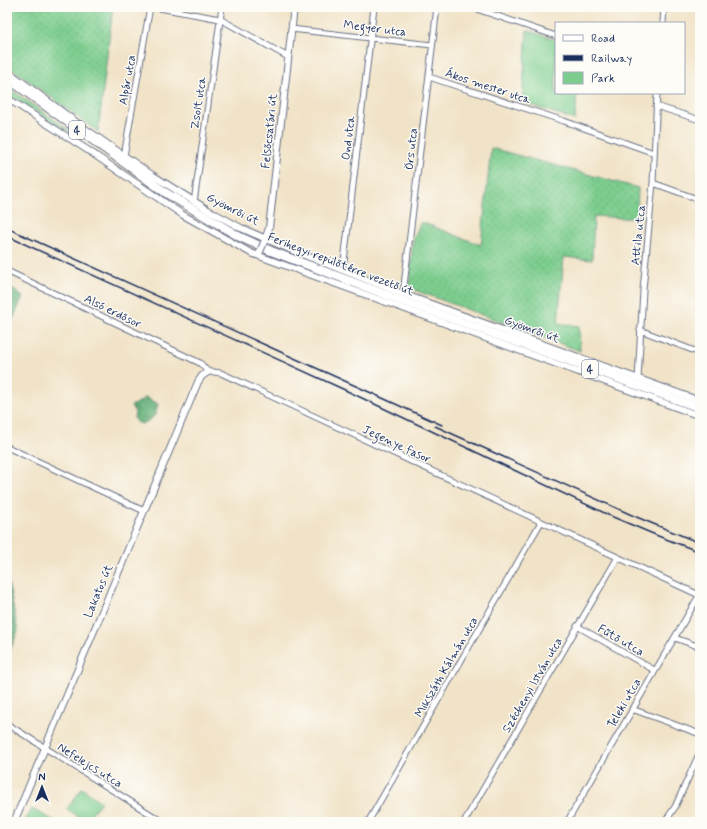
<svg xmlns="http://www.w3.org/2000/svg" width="707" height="829" font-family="Mynerve,sans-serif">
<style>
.grass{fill:url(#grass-dots);stroke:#4c7e76}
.forest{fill:url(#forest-crowns);stroke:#40706c}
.park{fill:#7dcd8e;stroke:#4c7e76}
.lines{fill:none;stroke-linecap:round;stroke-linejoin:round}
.minor-casing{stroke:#666e83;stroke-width:7}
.tertiary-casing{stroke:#666e83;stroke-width:8}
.primary-casing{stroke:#666e83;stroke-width:10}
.minor{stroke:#fff;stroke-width:5}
.tertiary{stroke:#fff;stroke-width:6}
.primary{stroke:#fff;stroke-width:8}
.rail{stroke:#1b2f5e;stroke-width:1.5}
.tertiary-bridge-casing{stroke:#666e83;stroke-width:8;stroke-linecap:butt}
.tertiary-bridge{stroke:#fff;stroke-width:6}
.labels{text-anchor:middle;stroke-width:3;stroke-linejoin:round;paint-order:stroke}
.shield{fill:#fdfcf7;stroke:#5f6c8c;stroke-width:1}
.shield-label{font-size:11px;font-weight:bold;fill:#1b2f5e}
.street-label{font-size:12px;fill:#1b2f5e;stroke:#fdfcf7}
</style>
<defs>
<pattern id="grass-dots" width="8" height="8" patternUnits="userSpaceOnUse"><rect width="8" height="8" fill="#7dcd8e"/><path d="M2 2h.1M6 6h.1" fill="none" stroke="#6bb07d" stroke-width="1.8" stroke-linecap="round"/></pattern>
<pattern id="forest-crowns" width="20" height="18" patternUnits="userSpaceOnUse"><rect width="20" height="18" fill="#66b079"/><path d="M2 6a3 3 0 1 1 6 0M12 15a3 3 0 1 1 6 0" fill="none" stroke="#539066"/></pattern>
</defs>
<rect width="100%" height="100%" fill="#fdfcf7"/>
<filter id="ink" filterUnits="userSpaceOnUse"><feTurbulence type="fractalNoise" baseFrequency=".025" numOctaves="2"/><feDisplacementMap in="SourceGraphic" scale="8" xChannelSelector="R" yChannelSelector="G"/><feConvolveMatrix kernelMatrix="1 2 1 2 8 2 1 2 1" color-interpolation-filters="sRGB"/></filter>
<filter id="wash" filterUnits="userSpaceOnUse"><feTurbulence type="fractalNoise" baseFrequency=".012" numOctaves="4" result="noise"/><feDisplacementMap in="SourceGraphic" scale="16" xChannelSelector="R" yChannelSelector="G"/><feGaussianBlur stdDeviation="0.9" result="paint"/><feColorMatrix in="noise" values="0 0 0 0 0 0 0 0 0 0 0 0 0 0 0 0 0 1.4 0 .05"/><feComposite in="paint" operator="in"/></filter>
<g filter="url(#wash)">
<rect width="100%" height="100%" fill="#f1e3c7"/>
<path class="grass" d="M 7,7 L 113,7 L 98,132 L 7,65 Z
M 7,87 L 78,136 L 78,137 L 7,95 Z
M 491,148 L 638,188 L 637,219 L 594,216 L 592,260 L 564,257 L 558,323 L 579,326 L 580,351 L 409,288 L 413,239 L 421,222 L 481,245 Z"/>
<path class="forest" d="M 7,285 L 23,297 L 7,332 Z
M 145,397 L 158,404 C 156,415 154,419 142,424 L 136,422 L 134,418 L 135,412 L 131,406 L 143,400 Z
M 7,576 L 18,631 L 7,658 Z"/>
<path class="park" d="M 527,30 L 556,40 L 556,93 L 577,93 L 575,120 L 522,102 Z
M 7,594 L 14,629 L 7,645 Z
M 82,788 L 101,802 L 85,821 L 67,809 Z
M 32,809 L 57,822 L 24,822 Z"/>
</g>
<g filter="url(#ink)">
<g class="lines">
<defs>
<path id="minor" d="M 154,7 L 220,19 L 288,57
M 471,7 L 556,36
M 663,23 L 664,7
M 291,29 L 432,45
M 429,77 L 564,121 L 654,153
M 656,106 L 700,120
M 124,156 L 150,7
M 653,183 L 700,200
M 194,202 L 222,7
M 343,270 L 374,7
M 7,271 L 200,363 L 208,372 L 214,372 L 221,373 L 699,595
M 403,294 L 437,7
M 640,330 L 700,353
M 638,379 L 643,290 L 653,183 L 657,93
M 7,447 L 144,511
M 577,626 L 654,670
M 675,638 L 700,647
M 632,709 L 700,734
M 7,724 L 163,822
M 368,822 L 541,522
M 464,822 L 618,557
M 567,822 L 700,594
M 665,822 L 675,807 L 700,752"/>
<path id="tertiary" d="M 7,71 L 84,128 L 152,175 L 208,210 L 241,228 L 294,251 L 403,294 L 700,401
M 7,98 L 89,151 L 183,215 L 251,253 L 700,416
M 265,240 L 269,228 L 294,7
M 14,822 L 198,382 L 202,376 L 208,372"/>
<path id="primary" d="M 7,78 L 166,193 L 240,237 L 271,251 L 400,300 L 700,408"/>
</defs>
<use href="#minor" class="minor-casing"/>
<use href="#tertiary" class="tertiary-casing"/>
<use href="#primary" class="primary-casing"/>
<use href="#minor" class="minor"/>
<use href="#tertiary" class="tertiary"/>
<use href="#primary" class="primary"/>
<path class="rail" d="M 7,228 L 442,425
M 7,236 L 345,390 L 613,517 L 658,536 L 700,552
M 435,426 L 634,516 L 700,543"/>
<defs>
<path id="tertiary-bridge" d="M 260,252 L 264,242"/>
</defs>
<use href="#tertiary-bridge" class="tertiary-bridge-casing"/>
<use href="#tertiary-bridge" class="tertiary-bridge"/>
</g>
</g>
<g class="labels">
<g class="shield">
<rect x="69" y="121" width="16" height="18" rx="3"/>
<rect x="582" y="360" width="16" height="18" rx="3"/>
</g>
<g class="shield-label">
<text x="77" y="134">4</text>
<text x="590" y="373">4</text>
</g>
<g class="street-label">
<text transform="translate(375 28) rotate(7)" y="4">Megyer utca</text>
<text transform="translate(127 80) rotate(-80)" y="4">Alpár utca</text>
<text transform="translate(488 86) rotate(18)" y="4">Ákos mester utca</text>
<text transform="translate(198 103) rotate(-82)" y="4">Zsolt utca</text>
<text transform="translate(269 131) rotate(-84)" y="4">Felsőcsatári út</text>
<text transform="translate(348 138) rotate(-83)" y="4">Ond utca</text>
<text transform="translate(411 149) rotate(-84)" y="4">Örs utca</text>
<text transform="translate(233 209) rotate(27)" y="4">Gyömrői út</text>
<text transform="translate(638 235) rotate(-84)" y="4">Attila utca</text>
<text transform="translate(341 264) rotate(21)" y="4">Ferihegyi repülőtérre vezető út</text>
<text transform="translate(113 311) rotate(26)" y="4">Alsó erdősor</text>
<text transform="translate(532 329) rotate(20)" y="4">Gyömrői út</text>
<text transform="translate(397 444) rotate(25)" y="4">Jegenye fasor</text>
<text transform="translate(98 591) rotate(-67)" y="4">Lakatos út</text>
<text transform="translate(621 640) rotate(30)" y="4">Fűtő utca</text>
<text transform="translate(446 667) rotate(-60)" y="4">Mikszáth Kálmán utca</text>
<text transform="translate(532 685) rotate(-60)" y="4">Széchenyi István utca</text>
<text transform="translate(624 703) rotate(-60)" y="4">Teleki utca</text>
<text transform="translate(90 765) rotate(32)" y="4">Nefelejcs utca</text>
</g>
</g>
<rect width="707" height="829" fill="none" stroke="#fdfcf7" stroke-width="24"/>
<rect x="555" y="22" width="130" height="72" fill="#fdfcf7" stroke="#a3aaba"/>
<rect x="563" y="35" width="20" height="6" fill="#ffffff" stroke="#a3aaba"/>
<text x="591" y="42" font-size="12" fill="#1b2f5e">Road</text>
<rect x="563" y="55" width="20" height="6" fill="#1b2f5e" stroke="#a3aaba"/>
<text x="591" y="62" font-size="12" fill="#1b2f5e">Railway</text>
<rect x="563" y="72" width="20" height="12" fill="#7dcd8e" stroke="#a3aaba"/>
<text x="591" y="82" font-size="12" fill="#1b2f5e">Park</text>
<g transform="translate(42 787)" stroke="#fdfcf7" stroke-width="3" paint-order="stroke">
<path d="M0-3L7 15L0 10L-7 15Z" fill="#1b2f5e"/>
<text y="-6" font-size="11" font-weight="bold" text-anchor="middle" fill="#1b2f5e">N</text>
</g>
</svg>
